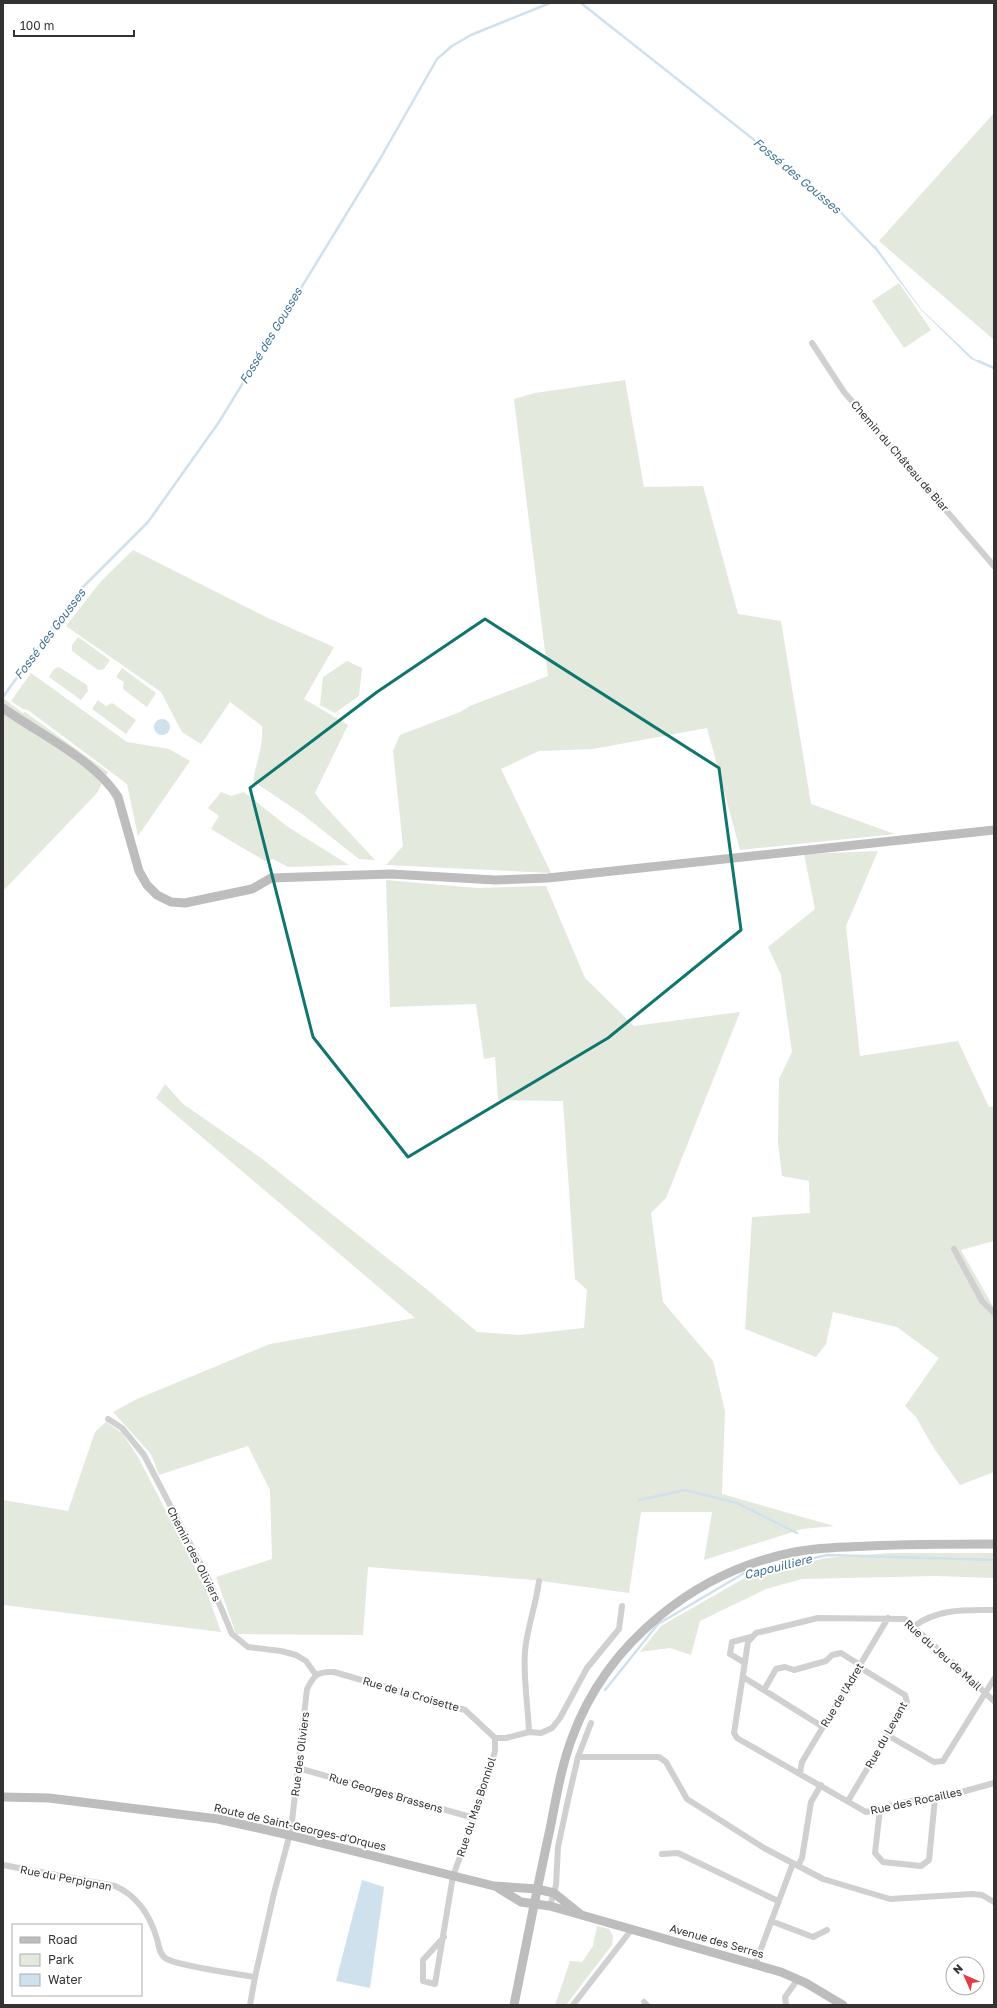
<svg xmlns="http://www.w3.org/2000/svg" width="997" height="2008" font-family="'Golos Text',sans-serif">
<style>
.green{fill:#e3e9dc}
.water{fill:#cfe1ed}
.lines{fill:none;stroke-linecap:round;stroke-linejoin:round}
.stream{stroke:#cfe1ed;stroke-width:2.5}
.street{stroke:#d0d0d0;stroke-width:6}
.secondary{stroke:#bdbdbd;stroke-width:9}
.marked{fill:none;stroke:#0f766e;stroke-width:3;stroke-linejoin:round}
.labels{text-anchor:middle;stroke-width:4;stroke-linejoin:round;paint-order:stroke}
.street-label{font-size:11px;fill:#333;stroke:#fff}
.water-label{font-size:12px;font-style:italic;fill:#417395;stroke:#fff}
</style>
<rect width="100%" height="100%" fill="#fff"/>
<path class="green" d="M 994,113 L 994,338 L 993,339 L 879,241 Z
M 899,283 L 931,330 L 904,348 L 872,301 Z
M 625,380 L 644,487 L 703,486 L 738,614 L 781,621 L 811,804 L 895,834 L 740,850 L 707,728 L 593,749 L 539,751 L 501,769 L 551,873 L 386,865 L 403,846 L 393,751 L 400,735 L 460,712 L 470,706 L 548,676 L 514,399 L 535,393 Z
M 133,550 L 268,618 L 334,647 L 304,699 L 348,725 L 315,793 L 323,804 L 375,860 L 359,859 L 302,814 L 253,781 C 256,763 264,744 262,726 L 230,702 L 201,744 L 182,732 L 161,692 L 66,626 L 102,580 Z
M 78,637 L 110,660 L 104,669 L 98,670 L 72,651 L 72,645 Z
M 347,661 L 362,668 L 359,696 L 335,713 L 320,705 L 323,677 Z
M 59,667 L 87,685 L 88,691 L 81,700 L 49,677 L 54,669 Z
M 122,668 L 156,693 L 147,707 L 123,689 L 124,682 L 116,677 Z
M 31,673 L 127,742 L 169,749 L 190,761 L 138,836 L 127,784 L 28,710 L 23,709 L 11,701 Z
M 3,698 L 23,713 L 25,712 L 108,772 L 97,793 L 3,891 Z
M 98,700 L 106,706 L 112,703 L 136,720 L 126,734 L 92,709 Z
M 221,792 L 231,796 L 244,792 L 288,827 L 349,865 L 288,867 L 273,859 L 265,861 L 211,829 L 219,816 L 208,808 Z
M 878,851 L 846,926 L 860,1056 L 958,1041 L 989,1107 L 994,1106 L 994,1241 L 961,1250 L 994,1308 L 994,1472 L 960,1485 L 935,1450 L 916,1417 L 905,1406 L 939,1358 L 897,1327 L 833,1312 L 826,1344 L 816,1357 L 745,1329 L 752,1217 L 810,1213 L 809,1181 L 782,1176 L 778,1142 L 779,1079 L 792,1052 L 781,975 L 768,947 L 815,909 L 804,854 Z
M 386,880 L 477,888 L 546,886 L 585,978 L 634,1026 L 740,1012 L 666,1198 L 651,1213 L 663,1302 L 713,1361 L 725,1411 L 722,1494 L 834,1526 L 802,1529 L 704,1560 L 712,1512 L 641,1512 L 629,1593 L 534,1580 L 368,1567 L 363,1635 L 236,1634 L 216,1577 L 272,1559 L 270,1490 L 248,1446 L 159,1475 L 151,1454 L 113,1412 L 137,1399 L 270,1344 L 415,1318 L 156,1098 L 165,1084 L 183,1104 L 261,1158 L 430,1292 L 477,1332 L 519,1335 L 584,1328 L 587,1290 L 575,1279 L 563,1101 L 498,1100 L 495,1057 L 484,1059 L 476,1004 L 390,1007 Z
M 106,1422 L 122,1433 L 138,1457 L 204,1584 L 221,1632 L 3,1605 L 3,1500 L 68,1511 L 95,1432 Z
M 890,1553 L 994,1553 L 994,1578 L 936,1576 L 802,1579 L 766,1589 L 700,1621 L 691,1655 L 670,1648 L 640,1652 L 661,1626 L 748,1576 L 826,1558 Z
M 597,1926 L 609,1929 L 613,1936 L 612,1945 L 566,2005 L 555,2005 L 570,1961 L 582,1962 L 593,1946 Z"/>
<path class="water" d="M 875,245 L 921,309 L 973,358 L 994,369 L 971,359 L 921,310 L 874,248 Z
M154 727a8 8 0 1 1 16 0a8 8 0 1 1-16 0Z
M 362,1880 L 384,1887 L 370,1988 L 336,1981 Z"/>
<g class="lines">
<path class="stream" d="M 581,3 L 825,196 L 875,248
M 978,361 L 994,368
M 3,697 L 79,591 L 148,522 L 219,422 L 380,159 L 437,59 L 452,46 L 471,35 L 550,3
M 639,1500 L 685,1490 L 737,1503 L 797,1533
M 605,1690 L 658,1624 L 746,1572 L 828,1555 L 994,1560"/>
<path class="street" d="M 812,343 L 844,392 L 994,566
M 954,1249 L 982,1301 L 994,1313
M 108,1419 L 122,1428 L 144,1455 L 211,1584 L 232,1634 L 248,1647 L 281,1651 L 296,1655 L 306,1661 L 316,1675
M 913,1627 C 937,1608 966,1610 994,1610
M 745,1663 L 730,1654 L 732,1642 L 751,1637
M 743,1677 L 823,1727
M 764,1690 L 776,1669 L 785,1667 L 794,1670 L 826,1661 L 832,1655 L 841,1653 L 860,1665
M 994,1701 L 905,1619 L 818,1618 L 756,1633 L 748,1642 L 734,1733 L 737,1738 L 866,1812 L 919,1799 L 958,1793 L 994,1783
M 529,1732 C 528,1705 523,1678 525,1651 C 527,1628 536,1605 539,1581
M 887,1735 L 934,1762 L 943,1761 L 994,1679
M 495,1738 L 506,1738 L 529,1732 L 541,1733 L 552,1728 L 560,1718 L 587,1668 L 619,1629 L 622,1606
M 578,1757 L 659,1757 L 666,1762 L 687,1799 L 764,1848 L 823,1879 L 890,1899 L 972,1894 L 982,1895 L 994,1902
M 298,1768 L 474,1818
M 800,1773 L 802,1762 L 888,1618
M 848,1801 L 907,1702 L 905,1695 L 859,1667
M 880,1809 L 875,1853 L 883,1862 L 921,1866 L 929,1860 L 935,1798
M 662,1854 L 678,1853 L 778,1901
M 3,1865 L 115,1886 C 138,1896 150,1915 157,1939 C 159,1946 159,1953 165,1958 C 176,1966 238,1974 255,1977
M 798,1866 L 802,1858 L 811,1802 L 821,1785
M 550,1906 L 556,1885 L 558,1847 L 568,1800 L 578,1757 L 591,1723
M 771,1921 L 813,1937 L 827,1930
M 444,1937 L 423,1960 L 423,1981 L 435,1984 L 453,1876 L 481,1800 L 495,1751 L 495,1738
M 755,1965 L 793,1863
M 644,2002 L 647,2005
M 250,2005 L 255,1977 L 274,1893 L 291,1830 L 307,1689 C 314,1675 318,1671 334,1672 L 465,1710 L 495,1738
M 573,2005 L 632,1929
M 786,2005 L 785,1997 L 798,1979"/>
<path class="secondary" d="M 3,708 C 39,734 94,759 118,797 L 139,871 L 147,885 L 157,895 L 171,902 L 185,903 L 252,889 L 271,878 L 391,874 L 495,880 L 548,878 L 994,830
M 3,1797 L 49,1798 L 218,1819 L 289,1835 L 494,1886 L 537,1889 L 554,1893 L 580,1914
M 498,1888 L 521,1902 L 550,1906 L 781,1972 L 806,1983 L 843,2005
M 514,2005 C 526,1946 537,1888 550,1829 C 556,1799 561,1767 572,1738 C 607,1642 696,1571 795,1552 C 820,1547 844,1547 869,1546 C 911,1544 952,1544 994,1544"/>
</g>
<path class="marked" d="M 485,619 L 719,768 L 741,930 L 608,1038 L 408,1157 L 313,1037 L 250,788 L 377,692 Z"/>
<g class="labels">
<g class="street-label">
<text transform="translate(900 456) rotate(49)" y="4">Chemin du Château de Biar</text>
<text transform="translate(194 1554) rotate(63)" y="4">Chemin des Oliviers</text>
<text transform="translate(943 1655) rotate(42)" y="4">Rue du Jeu de Mail</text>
<text transform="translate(411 1694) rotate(16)" y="4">Rue de la Croisette</text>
<text transform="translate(842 1695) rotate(-59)" y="4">Rue de l'Adret</text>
<text transform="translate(886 1735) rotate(-61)" y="4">Rue du Levant</text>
<text transform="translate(300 1754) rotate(-83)" y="4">Rue des Oliviers</text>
<text transform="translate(386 1793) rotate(16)" y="4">Rue Georges Brassens</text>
<text transform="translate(916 1801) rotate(-12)" y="4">Rue des Rocailles</text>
<text transform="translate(476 1807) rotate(-72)" y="4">Rue du Mas Bonniol</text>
<text transform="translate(300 1827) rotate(13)" y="4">Route de Saint-Georges-d'Orques</text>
<text transform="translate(66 1878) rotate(11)" y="4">Rue du Perpignan</text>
<text transform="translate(717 1941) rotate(16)" y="4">Avenue des Serres</text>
</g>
<g class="water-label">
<text transform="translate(797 176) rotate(40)" y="4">Fossé des Gousses</text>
<text transform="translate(271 336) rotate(-59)" y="4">Fossé des Gousses</text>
<text transform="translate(50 634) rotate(-53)" y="4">Fossé des Gousses</text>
<text transform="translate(778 1567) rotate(-14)" y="4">Capouilliere</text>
</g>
</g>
<rect width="997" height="2008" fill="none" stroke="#333333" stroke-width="8"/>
<rect x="12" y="1924" width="130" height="72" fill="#ffffff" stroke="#adadad"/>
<rect x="20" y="1937" width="20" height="6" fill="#bdbdbd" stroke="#adadad"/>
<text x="48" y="1944" font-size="12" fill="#333333">Road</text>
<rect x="20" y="1954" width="20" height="12" fill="#e3e9dc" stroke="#adadad"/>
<text x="48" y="1964" font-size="12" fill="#333333">Park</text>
<rect x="20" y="1974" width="20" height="12" fill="#cfe1ed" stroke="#adadad"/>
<text x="48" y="1984" font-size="12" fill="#333333">Water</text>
<g transform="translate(965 1976) rotate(315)"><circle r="19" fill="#ffffff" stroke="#adadad"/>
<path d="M0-3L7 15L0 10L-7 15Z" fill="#e23c47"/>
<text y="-6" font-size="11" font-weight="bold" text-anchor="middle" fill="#333333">N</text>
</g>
<path d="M14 30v6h120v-6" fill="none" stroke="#333333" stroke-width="2"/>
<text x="20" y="30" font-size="12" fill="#333333" stroke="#ffffff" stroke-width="3" paint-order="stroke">100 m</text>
</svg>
